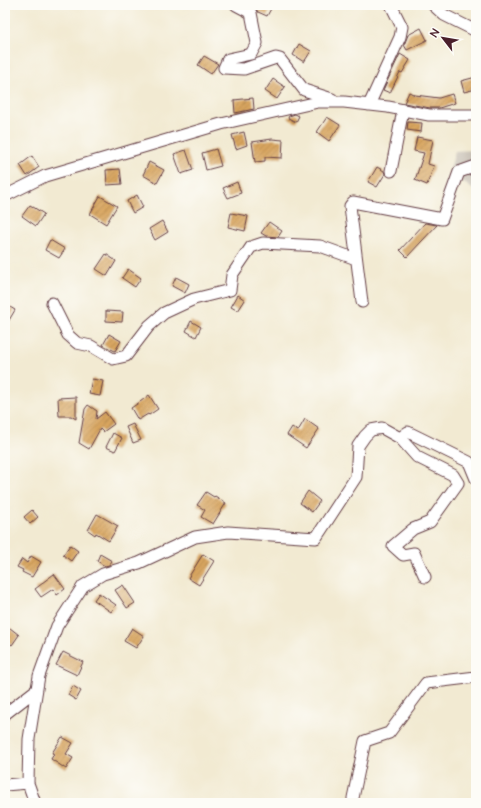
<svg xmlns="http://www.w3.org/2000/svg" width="481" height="808" font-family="'Architects Daughter',sans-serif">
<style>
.industrial{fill:#cac3b8}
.building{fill:url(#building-hatch)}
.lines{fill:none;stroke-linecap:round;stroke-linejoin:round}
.minor-casing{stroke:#633d44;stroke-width:13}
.minor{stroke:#fff;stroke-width:11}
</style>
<defs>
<pattern id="building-hatch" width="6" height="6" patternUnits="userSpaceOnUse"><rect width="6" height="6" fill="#d8a55e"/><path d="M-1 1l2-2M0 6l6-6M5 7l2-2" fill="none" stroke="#b1864e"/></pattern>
</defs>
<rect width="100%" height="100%" fill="#fdfcf7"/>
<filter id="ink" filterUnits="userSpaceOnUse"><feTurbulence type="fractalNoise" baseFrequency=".025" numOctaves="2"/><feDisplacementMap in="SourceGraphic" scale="8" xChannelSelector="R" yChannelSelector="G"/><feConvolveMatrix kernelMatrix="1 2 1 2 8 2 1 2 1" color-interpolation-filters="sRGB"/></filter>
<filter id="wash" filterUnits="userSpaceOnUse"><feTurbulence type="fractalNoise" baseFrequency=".012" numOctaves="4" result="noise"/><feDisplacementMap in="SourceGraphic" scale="16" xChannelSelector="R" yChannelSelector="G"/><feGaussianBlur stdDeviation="0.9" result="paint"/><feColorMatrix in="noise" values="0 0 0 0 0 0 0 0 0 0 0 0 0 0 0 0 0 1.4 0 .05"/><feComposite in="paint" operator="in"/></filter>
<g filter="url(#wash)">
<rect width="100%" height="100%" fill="#f2ead2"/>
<path class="industrial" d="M 476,150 L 476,192 L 462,181 L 448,177 L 455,151 Z"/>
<g id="blocks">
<path class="building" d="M 251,5 L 273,5 L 267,16 L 258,12 L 256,9 Z
M 421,28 L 427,40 L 407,50 L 404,45 L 408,35 Z
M 299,44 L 311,51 L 304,62 L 293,55 Z
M 400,54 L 410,60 L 402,73 L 400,72 L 390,93 L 383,90 Z
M 204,56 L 218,64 L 211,74 L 198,65 Z
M 476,77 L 476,89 L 464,92 L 461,81 Z
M 273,79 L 285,87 L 277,99 L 265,91 Z
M 409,92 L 415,95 L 439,98 L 452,94 L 455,103 L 439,108 L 430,108 L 404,103 Z
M 253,98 L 254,109 L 235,113 L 234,100 Z
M 295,114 L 299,116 L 296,122 L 288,118 L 289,116 Z
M 327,117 L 340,125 L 329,141 L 317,132 Z
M 408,122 L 422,123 L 421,132 L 407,130 Z
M 244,132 L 247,145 L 236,149 L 232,135 Z
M 417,137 L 433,140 L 428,164 L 434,166 L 427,185 L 415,180 L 424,153 L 414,151 Z
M 272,139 L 283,140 L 282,158 L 265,157 L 265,161 L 255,162 L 252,142 Z
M 216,149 L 221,166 L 206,170 L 202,153 Z
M 186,150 L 193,170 L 181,174 L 174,154 Z
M 32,156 L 39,167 L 27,176 L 20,165 Z
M 149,162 L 164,170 L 157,183 L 143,175 Z
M 377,167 L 384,171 L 385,174 L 377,187 L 368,182 Z
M 120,169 L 122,184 L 107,185 L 106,170 Z
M 237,182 L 241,193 L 228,198 L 223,188 Z
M 137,195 L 143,207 L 133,213 L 127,201 Z
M 100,196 L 117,206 L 106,224 L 90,214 Z
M 30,205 L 44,214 L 36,226 L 22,216 Z
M 231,213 L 248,216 L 245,231 L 228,227 Z
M 162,221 L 168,232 L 155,240 L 149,229 Z
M 269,222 L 282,231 L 278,237 L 266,236 L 261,233 Z
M 425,223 L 437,225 L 407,257 L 400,250 Z
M 50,240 L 65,249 L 59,258 L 45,250 Z
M 106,254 L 116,261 L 107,276 L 96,269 Z
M 128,269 L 141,278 L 135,287 L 122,278 Z
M 176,277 L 189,284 L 185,293 L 172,286 Z
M 238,295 L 245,300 L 238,311 L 231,307 Z
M 5,304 L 15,310 L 5,327 Z
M 106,311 L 123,312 L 122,322 L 106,321 Z
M 191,321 L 201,327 L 196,337 L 186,331 Z
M 109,334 L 121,341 L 115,351 L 103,345 Z
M 92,379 L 103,381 L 100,396 L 89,394 Z
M 149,395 L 158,409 L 149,415 L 148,414 L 138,420 L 131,408 L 140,402 Z
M 76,397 L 76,419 L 71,416 L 59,416 L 58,398 Z
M 88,405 L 97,411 L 96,419 L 105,412 L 114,424 L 103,432 L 100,429 L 89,449 L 79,443 L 85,409 Z
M 305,419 L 319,429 L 306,448 L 287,435 L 292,427 L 298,431 Z
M 133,424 L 141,440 L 133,443 L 126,427 Z
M 113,433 L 122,438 L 115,451 L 106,447 Z
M 308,491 L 320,501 L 312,512 L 300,503 Z
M 206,492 L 214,497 L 215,496 L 226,503 L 213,524 L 201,517 L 205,510 L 197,505 Z
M 32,510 L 38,517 L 30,524 L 24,517 Z
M 97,514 L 118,526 L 109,541 L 96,533 L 95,535 L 88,530 Z
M 70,545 L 78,551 L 71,561 L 63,555 Z
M 100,554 L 112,561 L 109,565 L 105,566 L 97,561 Z
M 203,554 L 214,561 L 199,585 L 188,578 Z
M 31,556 L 41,562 L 32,577 L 22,572 L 23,570 L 17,567 L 22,559 L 27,563 Z
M 54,574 L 65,589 L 57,595 L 53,589 L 41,597 L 35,589 L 43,583 L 42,583 Z
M 123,585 L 135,603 L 127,608 L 115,590 Z
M 99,593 L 116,605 L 111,612 L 94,600 Z
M 5,624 L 19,635 L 12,645 L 5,640 Z
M 132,628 L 144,636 L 136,648 L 124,641 Z
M 63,652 L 83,662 L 77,675 L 56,665 Z
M 73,686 L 81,691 L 76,700 L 68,695 Z
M 62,737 L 73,743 L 66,754 L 73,758 L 66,769 L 51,759 L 54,754 L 52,753 Z"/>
</g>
</g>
<g filter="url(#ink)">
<use href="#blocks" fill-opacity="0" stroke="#633d44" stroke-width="1"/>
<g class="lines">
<defs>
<path id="minor" d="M 236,5 L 251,13 L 257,43 L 251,54 L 228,59 L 224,68 L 244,69 L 276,58 L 280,59 L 304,90 L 332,99
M 433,5 L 444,15 L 476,31
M 369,105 L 400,37 L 402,27 L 391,5
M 391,171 L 403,110
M 5,196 L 45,176 L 221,124 L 318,102 L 344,102 L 388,107 L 429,115 L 476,115
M 362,302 L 350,206 L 353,202 L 442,219 L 459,172 L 476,166
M 52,303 L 68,335 L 77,343 L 91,346 L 113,359 L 126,356 L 149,326 L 164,313 L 194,299 L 230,290 L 232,275 L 251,247 L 263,243 L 320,246 L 356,259
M 400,438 L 408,432 L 469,462 L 476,479
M 5,714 L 36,690
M 5,785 L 28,783
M 35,803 L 28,783 L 29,739 L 39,676 L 57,626 L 83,586 L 103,574 L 139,563 L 195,537 L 228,532 L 316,538 L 356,477 L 358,446 L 365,436 L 371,430 L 382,428 L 400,438 L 417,457 L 453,475 L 458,483 L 430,522 L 413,529 L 393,546 L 403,555 L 414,553 L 425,577
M 353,803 L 353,798 L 365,741 L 389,733 L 426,683 L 476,677"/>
</defs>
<use href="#minor" class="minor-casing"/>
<use href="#minor" class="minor"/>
</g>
</g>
<rect width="481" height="808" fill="none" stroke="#fdfcf7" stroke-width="20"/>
<g transform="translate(443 38) rotate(301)" stroke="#fdfcf7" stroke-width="3" paint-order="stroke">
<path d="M0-3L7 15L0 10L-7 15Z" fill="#4a1f2b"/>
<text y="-6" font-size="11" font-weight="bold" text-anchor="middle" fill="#4a1f2b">N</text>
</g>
</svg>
